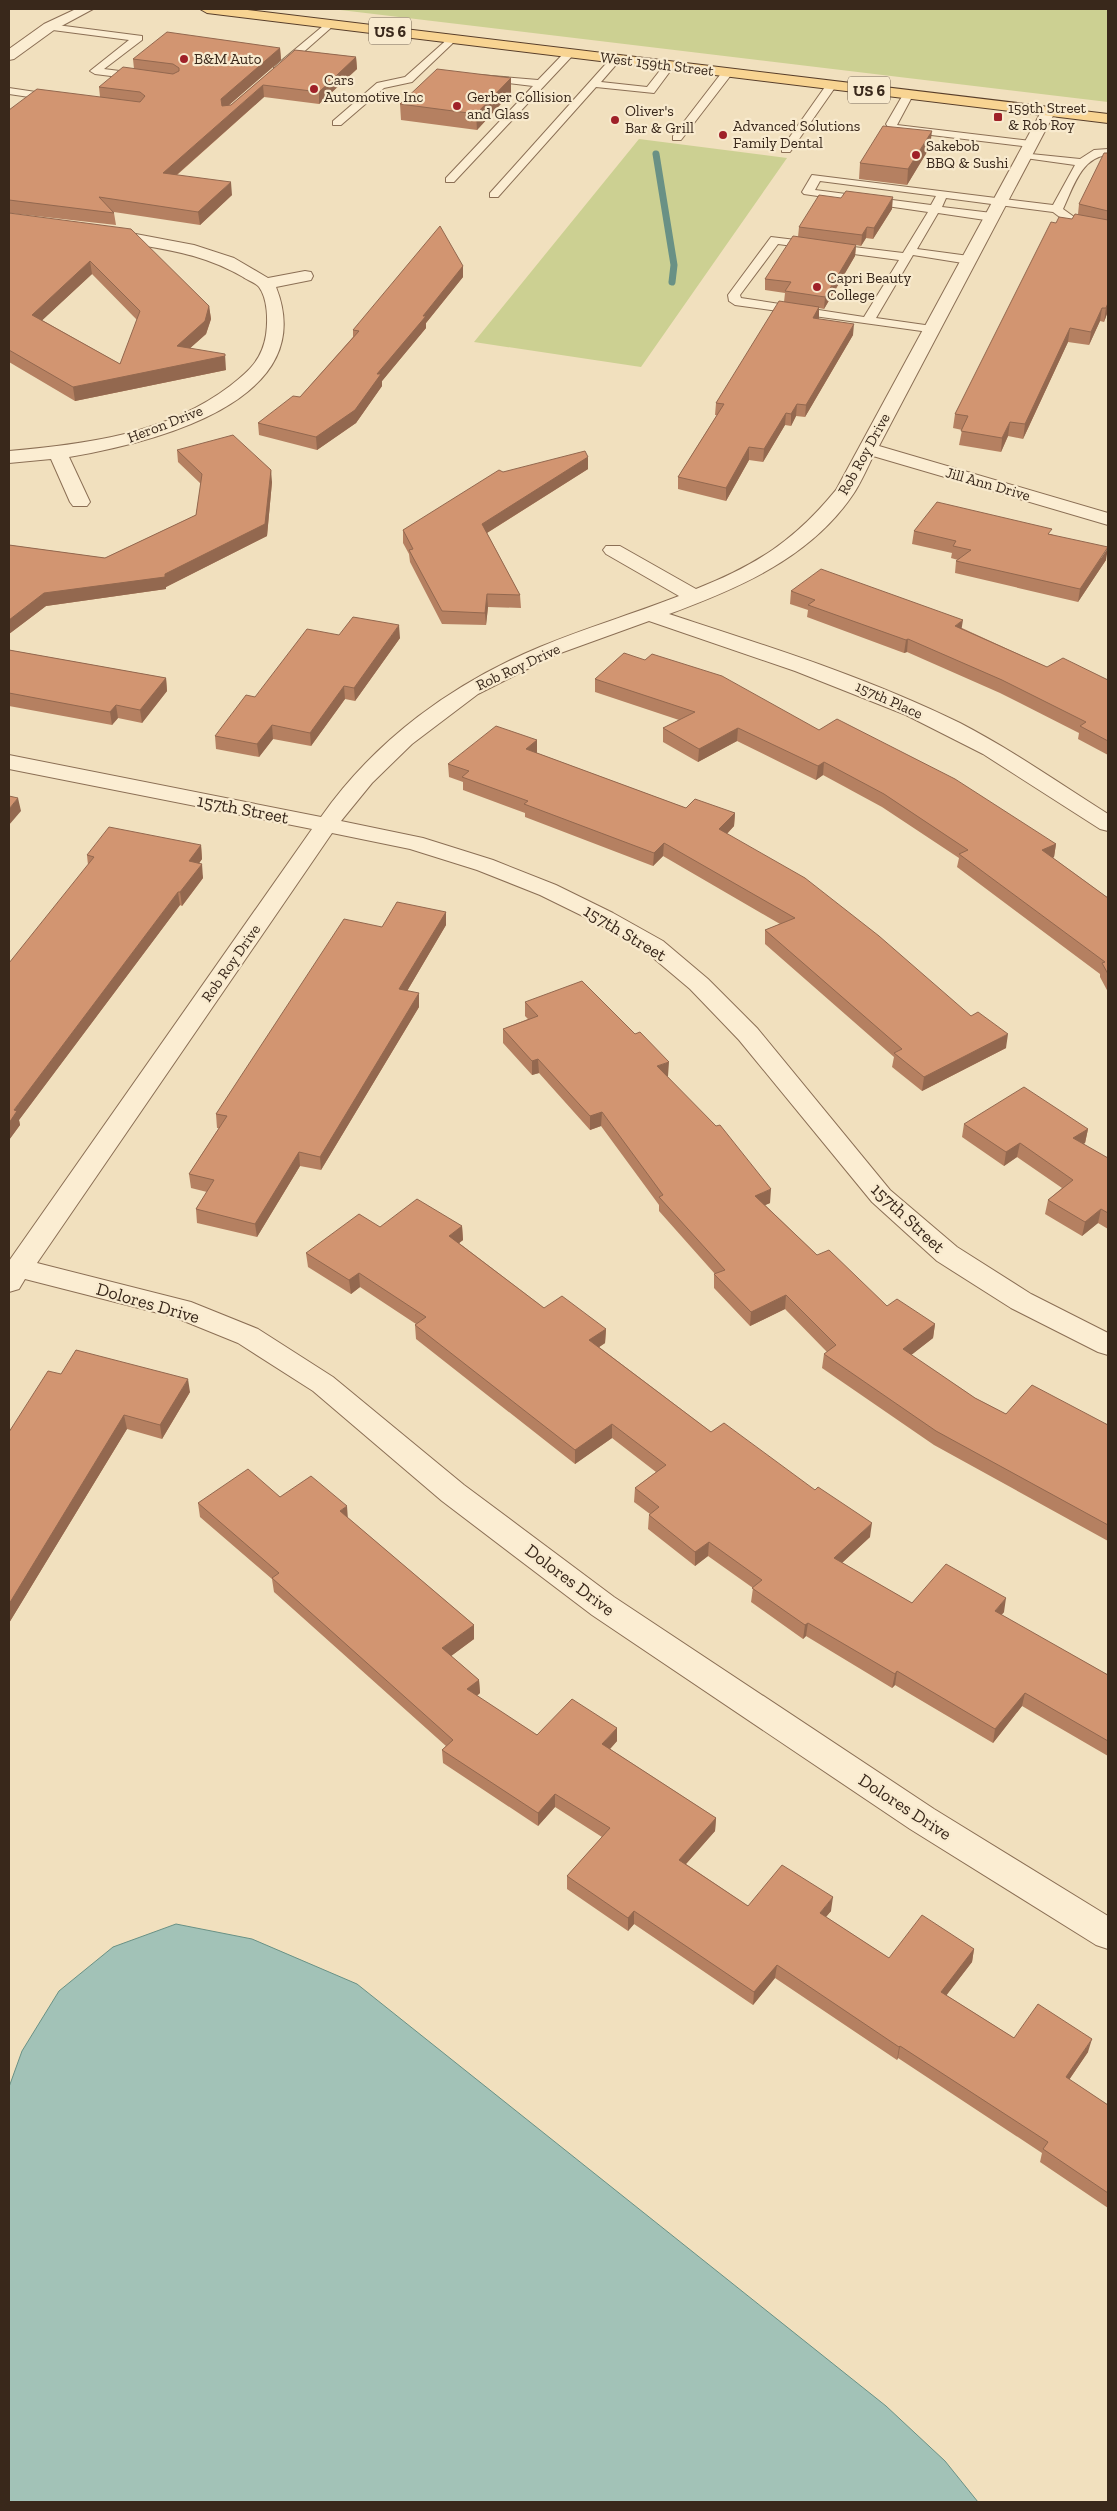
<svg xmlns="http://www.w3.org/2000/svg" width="1117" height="2511" font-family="'Zilla Slab',serif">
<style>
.green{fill:#ccd092}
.water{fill:#a2c2b7;stroke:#699185}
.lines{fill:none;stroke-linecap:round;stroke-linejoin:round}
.stream{stroke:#699185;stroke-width:7}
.service-casing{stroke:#8b6f55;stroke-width:2}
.minor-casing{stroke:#8b6f55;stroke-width:2}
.primary-casing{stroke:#583e2a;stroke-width:2}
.service{fill:#fbedd2;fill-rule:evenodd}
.minor{fill:#fbedd2;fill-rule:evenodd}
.primary{fill:#f8d492;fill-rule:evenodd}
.wall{fill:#b58061;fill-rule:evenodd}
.shaded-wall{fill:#93684f}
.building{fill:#d29571;stroke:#93684f;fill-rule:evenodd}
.poi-dot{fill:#9f2128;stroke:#f8eace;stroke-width:2}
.labels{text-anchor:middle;stroke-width:4.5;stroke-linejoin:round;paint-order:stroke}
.far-poi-label{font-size:15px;fill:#39281b;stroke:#f8eace;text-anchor:start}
.far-street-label{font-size:15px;fill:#39281b;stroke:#f8eace}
.shield{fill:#f8eace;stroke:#726251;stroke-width:1}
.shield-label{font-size:16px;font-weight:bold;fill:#39281b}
.street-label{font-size:18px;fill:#39281b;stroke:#f8eace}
</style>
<rect width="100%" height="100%" fill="#f1e0be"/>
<path class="green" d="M 332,9 L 1108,9 L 1108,102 Z
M 639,139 L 787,158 L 641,367 L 474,342 Z"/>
<path class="water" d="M 176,1924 L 252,1939 L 357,1984 L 886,2406 L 945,2461 L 978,2502 L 9,2502 L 9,2087 L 22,2051 L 59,1991 L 113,1947 Z"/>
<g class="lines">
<path class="stream" d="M 656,154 L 674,265 L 672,282"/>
<defs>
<path id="service" d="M 329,21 L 333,22 L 333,26 L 282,71 L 274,71 L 274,67 Z
M 49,24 L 142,36 L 142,40 L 104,69 L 143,74 L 148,77 L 143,80 L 95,74 L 90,71 L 129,40 L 45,29 L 45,25 Z
M 451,36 L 455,37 L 455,41 L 412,82 L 384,88 L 341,125 L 333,125 L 333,121 L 377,83 L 405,77 Z
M 570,50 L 575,53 L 454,182 L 446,182 L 446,178 L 533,86 L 483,80 L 478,77 L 479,75 L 538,80 L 566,51 Z
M 616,56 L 621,59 L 601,82 L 647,87 L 665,64 L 673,64 L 674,66 L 654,93 L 596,87 L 498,197 L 490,197 L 490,193 L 612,57 Z
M 727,70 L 732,73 L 731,75 L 681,140 L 673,140 L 673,136 L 723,71 Z
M 831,83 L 836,86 L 790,152 L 782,152 L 782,148 L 827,84 Z
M 9,88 L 56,95 L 61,98 L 56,101 L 9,94 Z
M 908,92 L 913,95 L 897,125 L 1031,141 L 1037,144 L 1031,147 L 890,130 L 886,124 L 904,93 Z
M 1108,149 L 1108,155 C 1081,157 1073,188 1063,209 L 1077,219 L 1108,226 L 1108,232 L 1069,224 L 1053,212 L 946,198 L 942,207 L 992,213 L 998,217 L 992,221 L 938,213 L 917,249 L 969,256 L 975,260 L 969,264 L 913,255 L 876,318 L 932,326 L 938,330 L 936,333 L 735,305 L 729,301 L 728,295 L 771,237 L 903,253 L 928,212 L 804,194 L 802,192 L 812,175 L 1053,205 L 1075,165 L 1025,158 L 1021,157 L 1021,153 L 1080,159 L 1094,150 ZM 820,181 L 936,196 L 931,205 L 815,190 ZM 778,244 L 899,260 L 864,317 L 741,298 L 740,295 Z"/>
<path id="minor" d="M 76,9 L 93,9 L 54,30 L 14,59 L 9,60 L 9,49 L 44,24 Z
M 1048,108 L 1055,112 L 879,446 L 1108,513 L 1108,525 L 873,456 C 867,469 861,482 854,493 C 811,558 737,589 669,614 C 767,646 867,677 960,723 C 1012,750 1059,783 1108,814 L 1108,831 L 1100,829 L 983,754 L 906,715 L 795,671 L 649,621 L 555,655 L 478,694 L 412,744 L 372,783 L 341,821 L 423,838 L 493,860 L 556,885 L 613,913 L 663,941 L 708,979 L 757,1028 L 890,1190 L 957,1247 L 1031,1294 L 1108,1333 L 1108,1355 L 1098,1352 L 1011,1308 L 937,1261 L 872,1202 L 739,1040 L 690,989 L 645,951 L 597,923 L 540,895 L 477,870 L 410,849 L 332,833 L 37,1263 L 191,1302 L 258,1329 L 333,1377 L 464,1485 L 614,1597 L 934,1809 L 1108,1916 L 1108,1949 L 1096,1945 L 910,1829 L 592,1615 L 442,1501 L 313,1391 L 238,1343 L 174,1317 L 25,1279 L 19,1289 L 9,1292 L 9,1261 L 312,829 L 9,769 L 9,755 L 321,817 C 375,740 453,683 540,647 C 585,628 633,614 679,596 L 606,554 L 603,550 L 606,546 L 620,546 L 696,589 C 757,565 795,540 836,490 L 1041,112 Z
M 104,228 L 194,245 L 234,258 L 268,278 L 305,271 L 311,272 L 313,276 L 311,280 L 276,287 C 322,403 149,443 69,457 L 90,502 L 87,506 L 73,506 L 70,502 L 51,459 L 9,463 L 9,451 C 86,444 167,434 230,386 C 249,371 262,360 266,335 C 268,321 268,299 259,287 C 256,283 247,280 243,277 C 193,248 152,250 98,236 L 96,233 Z"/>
<path id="primary" d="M 200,9 L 239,9 L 1108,114 L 1108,123 L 207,13 Z"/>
</defs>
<use href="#service" class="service-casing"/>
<use href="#minor" class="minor-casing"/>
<use href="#primary" class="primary-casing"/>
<use href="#service" class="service"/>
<use href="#minor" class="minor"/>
<use href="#primary" class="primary"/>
</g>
<path class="wall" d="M 280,48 L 281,60 L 228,106 L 231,105 L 295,50 L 356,57 L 357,69 L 319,104 L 264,97 L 177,175 L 232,195 L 200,225 L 114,212 L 114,213 L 116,225 L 9,213 L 9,110 L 100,97 L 99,87 L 134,69 L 133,59 Z
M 511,78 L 511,93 L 477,130 L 401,120 L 400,104 Z
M 930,147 L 907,185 L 859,179 L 860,163 Z
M 1108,153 L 1108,311 L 1104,322 L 1100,321 L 1089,345 L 1068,342 L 1023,439 L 1008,436 L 1001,452 L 959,445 L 962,430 L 953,428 L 955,414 L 1056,223 L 1072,219 L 1078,214 L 1079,204 Z
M 892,209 L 873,239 L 866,238 L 861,246 L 856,245 L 855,256 L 824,309 L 819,308 L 818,319 L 853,335 L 805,417 L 796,416 L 791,426 L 785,425 L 763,462 L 749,460 L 726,501 L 678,489 L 678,477 L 717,415 L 715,415 L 716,403 L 784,302 L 785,293 L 765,290 L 765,279 L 798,237 L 799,227 Z
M 9,213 L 209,306 L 211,319 L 206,334 L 190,348 L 226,370 L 75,401 L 9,362 ZM 92,274 L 137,320 L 120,364 L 42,320 Z
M 463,266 L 463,277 L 426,323 L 426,328 L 382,381 L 382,386 L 356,423 L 317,450 L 259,435 L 258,423 L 300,397 L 353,337 L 353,330 Z
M 177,450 L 272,482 L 267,536 L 166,587 L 166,589 L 46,606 L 9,634 L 9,545 L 105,558 L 196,515 L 201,484 L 178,462 Z
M 588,457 L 588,469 L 487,533 L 520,595 L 521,608 L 488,607 L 486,625 L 442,624 L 410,562 L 409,554 L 403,543 L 403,530 L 503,472 Z
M 914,531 L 1051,534 L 1106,560 L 1078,602 L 955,573 L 956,561 L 958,560 L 951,558 L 952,553 L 912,544 Z
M 791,591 L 962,628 L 1047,667 L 1108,680 L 1108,755 L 1078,739 L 1079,733 L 1000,693 L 907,652 L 904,653 L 807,617 L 808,610 L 790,604 Z
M 339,635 L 400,638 L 355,701 L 345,699 L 311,746 L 273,739 L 259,757 L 216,749 L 215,736 L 255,697 Z
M 9,650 L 166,678 L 167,691 L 142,723 L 118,718 L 112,725 L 9,706 Z
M 595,679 L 819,730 L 1056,844 L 1054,857 L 1053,858 L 1108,898 L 1108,992 L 1100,977 L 1100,974 L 957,867 L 959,858 L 882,807 L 823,775 L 816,780 L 737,741 L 698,762 L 663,742 L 663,728 L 679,720 L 595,692 Z
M 537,740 L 537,753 L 686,808 L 735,813 L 734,826 L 727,834 L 1006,1048 L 922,1091 L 892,1067 L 894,1057 L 765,944 L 765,930 L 780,924 L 663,856 L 653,866 L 525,817 L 525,813 L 463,790 L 463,782 L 449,777 L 448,764 Z
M 201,845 L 202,859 L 199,863 L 203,878 L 182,906 L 180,905 L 19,1120 L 20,1125 L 9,1140 L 88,865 L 87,855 Z
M 446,912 L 446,925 L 407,991 L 419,1007 L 321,1170 L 300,1166 L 257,1237 L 197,1223 L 196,1209 L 207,1192 L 191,1188 L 189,1174 L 219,1128 L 217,1128 L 216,1114 L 382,927 Z
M 525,1002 L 668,1076 L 667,1076 L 770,1203 L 765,1205 L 817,1255 L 887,1306 L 935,1324 L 933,1338 L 911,1355 L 975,1398 L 1006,1414 L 1108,1425 L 1108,1541 L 934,1445 L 822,1368 L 824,1354 L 827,1352 L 785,1309 L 750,1326 L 714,1288 L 714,1274 L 715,1274 L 659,1211 L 659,1205 L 601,1126 L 590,1130 L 539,1073 L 532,1075 L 503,1043 L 503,1029 L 528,1019 L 525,1016 Z
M 964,1124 L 1088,1129 L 1085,1143 L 1083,1144 L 1108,1158 L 1108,1229 L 1098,1223 L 1082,1236 L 1045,1214 L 1048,1200 L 1062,1188 L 1017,1157 L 1004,1166 L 962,1137 Z
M 462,1226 L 463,1240 L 459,1243 L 544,1308 L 606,1329 L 605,1343 L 599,1347 L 711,1432 L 870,1537 L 842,1563 L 912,1603 L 1004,1612 L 1001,1615 L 1108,1675 L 1108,1756 L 1022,1706 L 993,1743 L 895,1685 L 892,1688 L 806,1636 L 803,1639 L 751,1602 L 753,1588 L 708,1556 L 695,1566 L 648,1529 L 649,1515 L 650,1514 L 634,1502 L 635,1488 L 656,1472 L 612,1438 L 575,1464 L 416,1339 L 415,1325 L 416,1324 L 360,1287 L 351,1294 L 308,1267 L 306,1253 L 380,1227 Z
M 61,1374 L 190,1392 L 162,1439 L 127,1429 L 9,1623 L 9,1432 Z
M 280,1497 L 348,1518 L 474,1625 L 474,1639 L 451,1656 L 479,1680 L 480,1693 L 477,1696 L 537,1735 L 617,1741 L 610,1749 L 716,1818 L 715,1831 L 686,1864 L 748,1906 L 831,1911 L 826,1917 L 889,1958 L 974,1949 L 972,1962 L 946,1995 L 1014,2038 L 1088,2052 L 1069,2080 L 1108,2105 L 1108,2208 L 1040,2162 L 1042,2153 L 898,2058 L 897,2060 L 775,1978 L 753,2005 L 634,1924 L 628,1931 L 567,1889 L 567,1876 L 602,1837 L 555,1807 L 538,1826 L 443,1763 L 442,1750 L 446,1746 L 274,1592 L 272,1579 L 200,1517 L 198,1503 Z"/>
<path class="shaded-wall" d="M 280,48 L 281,60 L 222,111 L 221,99 Z
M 356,57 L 357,69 L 319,104 L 319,92 Z
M 511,78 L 511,93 L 477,130 L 476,114 Z
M 263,85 L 264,97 L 165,185 L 163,173 Z
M 932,131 L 930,147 L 907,185 L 908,169 Z
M 231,182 L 232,195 L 200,225 L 198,212 Z
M 893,197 L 892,209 L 873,239 L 874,228 Z
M 867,227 L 866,238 L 861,246 L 862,235 Z
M 856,245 L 855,256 L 824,309 L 825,297 Z
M 90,261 L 92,274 L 34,328 L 32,315 Z
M 463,266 L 463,277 L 426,323 L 426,328 L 382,381 L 382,386 L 356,423 L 317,450 L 316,437 L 423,316 Z
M 1108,303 L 1108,311 L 1104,322 L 1106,308 Z
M 209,306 L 211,319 L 206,334 L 178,359 L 177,346 Z
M 819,307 L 819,319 L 813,318 Z
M 1102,308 L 1100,321 L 1089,345 L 1091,332 Z
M 854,324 L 853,335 L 805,417 L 806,405 Z
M 1070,328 L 1068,342 L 1023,439 L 1025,424 Z
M 225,354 L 226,370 L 75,401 L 73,387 Z
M 797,404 L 796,416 L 791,426 L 791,414 Z
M 786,413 L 785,425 L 763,462 L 764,449 Z
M 1010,422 L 1008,436 L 1001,452 L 1002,438 Z
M 749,447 L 749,460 L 726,501 L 726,488 Z
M 588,457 L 588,469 L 482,536 L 482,524 Z
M 271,470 L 272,482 L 267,536 L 166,587 L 166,589 L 46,606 L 9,634 L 9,620 L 44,593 L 165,574 Z
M 1108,548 L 1106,560 L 1078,602 L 1080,589 Z
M 487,594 L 488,607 L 486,625 L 485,613 Z
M 963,620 L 961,632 L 955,626 Z
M 399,625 L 400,638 L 355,701 L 354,688 Z
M 908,639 L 907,652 L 904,653 L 906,640 Z
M 166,678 L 167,691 L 142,723 L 140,710 Z
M 344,686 L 345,699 L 311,746 L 310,733 Z
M 116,705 L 118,718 L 112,725 L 110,712 Z
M 272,725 L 273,739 L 259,757 L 257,744 Z
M 738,728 L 737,741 L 698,762 L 699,749 Z
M 537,740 L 537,754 L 526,749 Z
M 824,762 L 823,775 L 816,780 L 818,766 Z
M 18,798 L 21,811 L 9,825 L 9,809 Z
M 735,813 L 734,826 L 718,843 L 719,829 Z
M 664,843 L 663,856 L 653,866 L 654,853 Z
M 1056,844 L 1054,857 L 1040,863 L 1042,850 Z
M 201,845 L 202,859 L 191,875 L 189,861 Z
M 202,864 L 203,878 L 182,906 L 180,892 Z
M 178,892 L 180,905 L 19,1120 L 20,1125 L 9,1140 L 9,1123 L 14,1110 Z
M 446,912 L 446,925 L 400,1003 L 399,989 Z
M 419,993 L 419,1007 L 321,1170 L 320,1157 Z
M 1008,1034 L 1006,1048 L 922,1091 L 924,1077 Z
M 538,1059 L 539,1073 L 532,1075 L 532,1061 Z
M 669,1062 L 668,1076 L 657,1080 L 657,1066 Z
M 602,1112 L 601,1126 L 590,1130 L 590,1116 Z
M 1088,1129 L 1085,1143 L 1070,1152 L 1073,1138 Z
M 1020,1143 L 1017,1157 L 1004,1166 L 1006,1152 Z
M 299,1152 L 300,1166 L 257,1237 L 255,1224 Z
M 771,1189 L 770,1203 L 754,1210 L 755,1196 Z
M 1101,1209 L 1098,1223 L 1082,1236 L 1085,1222 Z
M 462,1226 L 463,1240 L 450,1250 L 449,1236 Z
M 359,1273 L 360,1287 L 351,1294 L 349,1280 Z
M 786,1295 L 785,1309 L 750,1326 L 751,1312 Z
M 935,1324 L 933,1338 L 901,1363 L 903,1349 Z
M 606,1329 L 605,1343 L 589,1354 L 589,1340 Z
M 188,1379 L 190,1392 L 162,1439 L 160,1425 Z
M 124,1415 L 127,1429 L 9,1623 L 9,1604 Z
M 612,1424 L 612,1438 L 575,1464 L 575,1450 Z
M 347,1506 L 348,1520 L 340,1511 Z
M 872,1523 L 870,1537 L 832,1572 L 834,1558 Z
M 709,1542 L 708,1556 L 695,1566 L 695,1552 Z
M 1006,1598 L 1004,1612 L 993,1625 L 995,1611 Z
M 808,1623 L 806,1636 L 803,1639 L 805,1625 Z
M 474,1625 L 474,1639 L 443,1662 L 442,1648 Z
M 897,1671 L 895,1685 L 892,1688 L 895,1674 Z
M 479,1680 L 480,1693 L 467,1703 L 467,1689 Z
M 1025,1693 L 1022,1706 L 993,1743 L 995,1729 Z
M 617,1728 L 617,1741 L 602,1758 L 602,1744 Z
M 555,1794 L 555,1807 L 538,1826 L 538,1813 Z
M 716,1818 L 715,1831 L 678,1873 L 679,1860 Z
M 833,1897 L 831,1911 L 818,1926 L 820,1913 Z
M 634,1911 L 634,1924 L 628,1931 L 628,1918 Z
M 974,1949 L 972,1962 L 939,2005 L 941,1992 Z
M 777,1965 L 775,1978 L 753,2005 L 754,1992 Z
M 1092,2039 L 1088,2052 L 1062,2090 L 1066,2077 Z
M 900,2046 L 898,2058 L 897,2060 L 899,2047 Z"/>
<path class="building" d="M 167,32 L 280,48 L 221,99 L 222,106 L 231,105 L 295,50 L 356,57 L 319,92 L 263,85 L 163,173 L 231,182 L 198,212 L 99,197 L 114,213 L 9,200 L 9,110 L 37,89 L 140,102 L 145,96 L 140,92 L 99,87 L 123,67 L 173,74 L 179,71 L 179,68 L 173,64 L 133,59 Z
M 437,69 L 511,78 L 476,114 L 400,104 Z
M 883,126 L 932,131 L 908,169 L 860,163 Z
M 1104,153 L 1108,153 L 1108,211 L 1079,204 Z
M 846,191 L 893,197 L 874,228 L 867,227 L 862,235 L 799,227 L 819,195 L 841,198 Z
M 9,213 L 131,229 L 209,306 L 205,321 L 177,346 L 225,354 L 225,356 L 73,387 L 9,350 ZM 90,261 L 140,311 L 120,364 L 32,315 Z
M 1075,214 L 1108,220 L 1108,303 L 1106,308 L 1102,308 L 1091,332 L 1070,328 L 1025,424 L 1010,422 L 1002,438 L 961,431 L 968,416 L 955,414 L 1051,222 L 1056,223 L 1059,217 L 1072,219 Z
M 440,226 L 463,266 L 423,316 L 426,316 L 377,374 L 381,374 L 355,410 L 316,437 L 258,423 L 293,396 L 300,397 L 359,331 L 353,330 Z
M 793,236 L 856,245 L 825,297 L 785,291 L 791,282 L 765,279 Z
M 779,301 L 819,307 L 813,318 L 854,324 L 806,405 L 797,404 L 791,414 L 786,413 L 764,449 L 749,447 L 726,488 L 678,477 L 724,404 L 716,403 Z
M 233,435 L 271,470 L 265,524 L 165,574 L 165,577 L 44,593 L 9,620 L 9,545 L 105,558 L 196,515 L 202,474 L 177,450 Z
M 585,451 L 588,457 L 482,524 L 520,595 L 487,594 L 485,613 L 442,611 L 409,550 L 413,549 L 403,530 L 499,470 L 503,472 Z
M 937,502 L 1052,529 L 1048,534 L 1108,547 L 1080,589 L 956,561 L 971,550 L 953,546 L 956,541 L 914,531 Z
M 821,569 L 963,620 L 955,626 L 1047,667 L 1063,658 L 1108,680 L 1108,741 L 1080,726 L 1086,722 L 1002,680 L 908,639 L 906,640 L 808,605 L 815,600 L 791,591 Z
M 353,617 L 399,625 L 354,688 L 344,686 L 310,733 L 272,725 L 257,744 L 215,736 L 246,695 L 255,697 L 307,629 L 339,635 Z
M 9,650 L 166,678 L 140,710 L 116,705 L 110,712 L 9,693 Z
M 624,653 L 645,660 L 652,654 L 722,676 L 819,730 L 837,719 L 955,779 L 1056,844 L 1042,850 L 1108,898 L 1108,974 L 1102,963 L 1105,962 L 959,854 L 968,850 L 884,794 L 824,762 L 818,766 L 738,728 L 699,749 L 663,728 L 695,712 L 595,679 Z
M 496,726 L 537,740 L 526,749 L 686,808 L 695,799 L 735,813 L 719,829 L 805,878 L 879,936 L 971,1016 L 978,1012 L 1008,1034 L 924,1077 L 894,1053 L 902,1049 L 765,930 L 795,918 L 664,843 L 654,853 L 524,804 L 528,801 L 462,777 L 469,771 L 448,764 Z
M 9,796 L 18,798 L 9,809 Z
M 109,827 L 201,845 L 189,861 L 202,864 L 180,892 L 178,892 L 14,1110 L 17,1111 L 9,1123 L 9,963 L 94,857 L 87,855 Z
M 397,902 L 446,912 L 399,989 L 419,993 L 320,1157 L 299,1152 L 255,1224 L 196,1209 L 214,1180 L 189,1174 L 227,1116 L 216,1114 L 344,919 L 382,927 Z
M 582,981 L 635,1034 L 640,1032 L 669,1062 L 657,1066 L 716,1126 L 720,1125 L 771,1189 L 755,1196 L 817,1255 L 829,1250 L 887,1306 L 897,1299 L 935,1324 L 903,1349 L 975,1398 L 1006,1414 L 1032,1385 L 1108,1425 L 1108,1525 L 936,1431 L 824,1354 L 836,1345 L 786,1295 L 751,1312 L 714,1274 L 725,1270 L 659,1197 L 663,1195 L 602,1112 L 590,1116 L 538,1059 L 532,1061 L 503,1029 L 538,1016 L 525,1002 Z
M 1024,1087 L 1088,1129 L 1073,1138 L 1108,1158 L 1108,1213 L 1101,1209 L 1085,1222 L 1048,1200 L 1073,1180 L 1020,1143 L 1006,1152 L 964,1124 Z
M 417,1199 L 462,1226 L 449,1236 L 544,1308 L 562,1296 L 606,1329 L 589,1340 L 711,1432 L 724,1423 L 815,1490 L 818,1487 L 872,1523 L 834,1558 L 912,1603 L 946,1564 L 1006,1598 L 995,1611 L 1108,1675 L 1108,1741 L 1025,1693 L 995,1729 L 897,1671 L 895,1674 L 808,1623 L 805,1625 L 752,1588 L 762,1580 L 709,1542 L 695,1552 L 649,1515 L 659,1507 L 635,1488 L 666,1465 L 612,1424 L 575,1450 L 415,1325 L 426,1317 L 359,1273 L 349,1280 L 306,1253 L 359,1214 L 380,1227 Z
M 76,1350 L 188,1379 L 160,1425 L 124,1415 L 9,1604 L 9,1432 L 48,1371 L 61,1374 Z
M 248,1469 L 280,1497 L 311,1476 L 347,1506 L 340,1511 L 474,1625 L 442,1648 L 479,1680 L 467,1689 L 537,1735 L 572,1699 L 617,1728 L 602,1744 L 716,1818 L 679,1860 L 748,1906 L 782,1865 L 833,1897 L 820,1913 L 889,1958 L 922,1915 L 974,1949 L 941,1992 L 1014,2038 L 1038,2004 L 1092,2039 L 1066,2077 L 1108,2105 L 1108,2193 L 1043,2149 L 1048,2142 L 900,2046 L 899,2047 L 777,1965 L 754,1992 L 634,1911 L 628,1918 L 567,1876 L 610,1828 L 555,1794 L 538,1813 L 442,1750 L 453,1740 L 272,1578 L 279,1573 L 198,1503 Z"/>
<g class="poi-dot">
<circle cx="184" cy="59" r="5"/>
<circle cx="314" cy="89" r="5"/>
<circle cx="457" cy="106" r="5"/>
<rect x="993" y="112" width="10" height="10" rx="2.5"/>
<circle cx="615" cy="120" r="5"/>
<circle cx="723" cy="135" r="5"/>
<circle cx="916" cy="155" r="5"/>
<circle cx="817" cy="287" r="5"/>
</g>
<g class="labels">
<g class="far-poi-label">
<text x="194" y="64">B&amp;M Auto</text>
<text x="324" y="85">Cars<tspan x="324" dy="17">Automotive Inc</tspan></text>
<text x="467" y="102">Gerber Collision<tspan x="467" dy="17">and Glass</tspan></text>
<text x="1008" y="113">159th Street<tspan x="1008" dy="17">&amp; Rob Roy</tspan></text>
<text x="625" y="116">Oliver's<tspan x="625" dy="17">Bar &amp; Grill</tspan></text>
<text x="733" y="131">Advanced Solutions<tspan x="733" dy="17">Family Dental</tspan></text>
<text x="926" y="151">Sakebob<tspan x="926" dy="17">BBQ &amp; Sushi</tspan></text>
<text x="827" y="283">Capri Beauty<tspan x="827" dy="17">College</tspan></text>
</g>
<g class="far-street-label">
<text transform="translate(657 64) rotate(7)" y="5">West 159th Street</text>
<text transform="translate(165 424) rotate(-21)" y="5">Heron Drive</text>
<text transform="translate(864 454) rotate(-61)" y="5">Rob Roy Drive</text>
<text transform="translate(988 484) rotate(16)" y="5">Jill Ann Drive</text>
<text transform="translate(518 667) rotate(-25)" y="5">Rob Roy Drive</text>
<text transform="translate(889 700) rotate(24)" y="5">157th Place</text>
<text transform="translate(231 963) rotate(-55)" y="5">Rob Roy Drive</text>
</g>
<g class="shield">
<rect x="369" y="17.5" width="42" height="27" rx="4"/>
<rect x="848" y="76.5" width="42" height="27" rx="4"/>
</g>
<g class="shield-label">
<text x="390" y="37">US 6</text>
<text x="869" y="96">US 6</text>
</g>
<g class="street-label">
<text transform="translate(243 809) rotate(11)" y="6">157th Street</text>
<text transform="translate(625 933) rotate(31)" y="6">157th Street</text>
<text transform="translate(908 1218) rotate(43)" y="6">157th Street</text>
<text transform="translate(148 1303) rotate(16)" y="6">Dolores Drive</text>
<text transform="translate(570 1580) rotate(37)" y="6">Dolores Drive</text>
<text transform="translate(905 1807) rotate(33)" y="6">Dolores Drive</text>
</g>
</g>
<rect width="1117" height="2511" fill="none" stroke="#39281b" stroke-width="20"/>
</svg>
